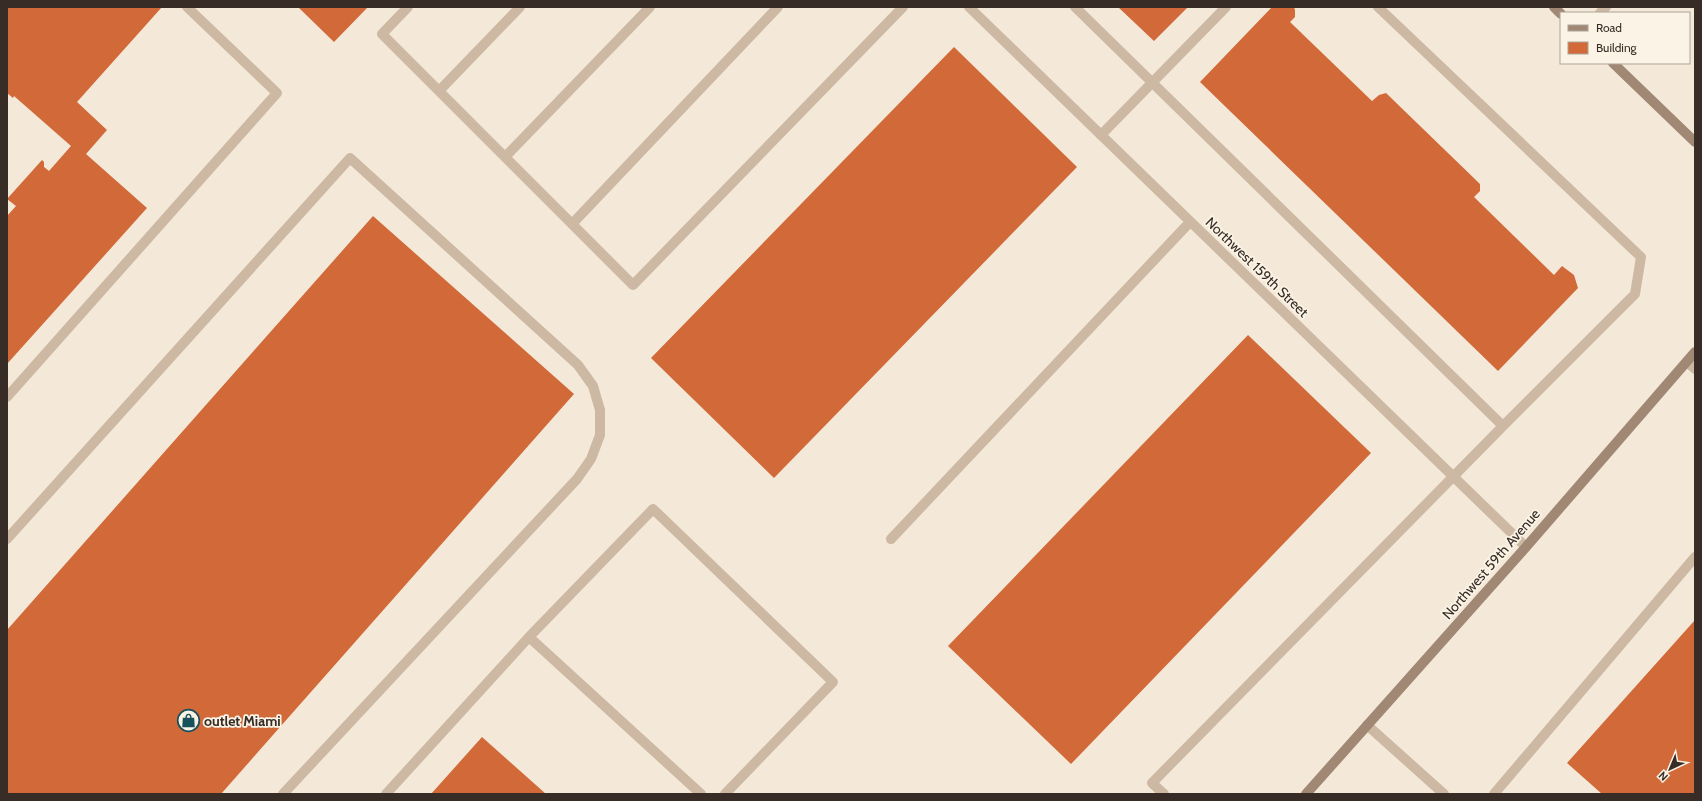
<svg xmlns="http://www.w3.org/2000/svg" width="1702" height="801" font-family="Cabin,sans-serif">
<style>
.building{fill:#d16939}
.lines{fill:none;stroke-linecap:round;stroke-linejoin:round}
.lane{stroke:#cdb9a3;stroke-width:10}
.street{stroke:#cdb9a3;stroke-width:10}
.secondary{stroke:#a08875;stroke-width:10}
.labels{text-anchor:middle;stroke-width:3.5;stroke-linejoin:round;paint-order:stroke}
.street-label{font-size:14px;fill:#372d26;stroke:#fbf3e5}
.poi-label{font-size:14px;font-weight:bold;fill:#372d26;stroke:#fbf3e5;text-anchor:start}
</style>
<rect width="100%" height="100%" fill="#f4e9d8"/>
<path class="building" d="M 7,7 L 162,7 L 77,102 L 107,130 L 86,154 L 147,208 L 7,364 L 7,216 L 16,206 L 7,199 L 42,160 L 44,162 L 44,167 L 49,171 L 71,146 L 14,96 L 13,98 L 7,93 Z
M 298,7 L 368,7 L 334,42 Z
M 1118,7 L 1188,7 L 1154,41 Z
M 1272,7 L 1294,7 L 1295,10 L 1295,17 L 1290,22 L 1372,101 L 1379,95 L 1386,93 L 1480,184 L 1480,191 L 1474,197 L 1554,275 L 1562,266 L 1574,275 L 1578,288 L 1498,371 L 1200,82 Z
M 954,47 L 1077,167 L 774,478 L 651,358 Z
M 373,216 L 574,394 L 221,794 L 7,794 L 7,630 Z
M 1248,335 L 1371,453 L 1071,764 L 948,646 Z
M 1695,620 L 1695,794 L 1602,794 L 1567,763 Z
M 482,737 L 546,794 L 431,794 Z"/>
<g class="lines">
<path class="lane" d="M 408,7 L 382,34 L 633,285 L 903,7
M 1075,7 L 1503,426 L 1152,783 L 1164,794
M 1378,7 L 1641,257 L 1635,294 L 1503,426
M 1600,13 L 1606,7
M 439,91 L 520,7
M 1101,135 L 1226,7
M 505,157 L 650,7
M 572,224 L 778,7
M 1687,362 L 1695,369
M 7,397 L 277,93 L 187,7
M 7,539 L 350,158 L 578,365 L 593,386 L 600,410 L 600,435 L 591,459 L 577,479 L 283,794
M 891,539 L 1190,222
M 529,637 L 653,509 L 833,682 L 725,794
M 1367,725 L 1444,794
M 386,794 L 529,637 L 701,794
M 1494,794 L 1695,557"/>
<path class="street" d="M 969,7 L 1526,547"/>
<path class="secondary" d="M 1554,7 L 1561,14
M 1613,63 L 1695,142
M 1306,794 L 1526,547 L 1695,352"/>
</g>
<defs>
<symbol id="shop-ring" viewBox="-11 -11 22 22"><circle r="9.5" fill="#fbf3e5" stroke="#18525c" stroke-width="1.5"/><path d="M-5-2.5h2.3a2.7 3.5 0 0 1 5.4 0H5L5.5 6h-11ZM-1.5-2.5h3a1.5 2.3 0 0 0-3 0Z" fill="#18525c"/></symbol>
</defs>
<g fill-rule="evenodd">
<use href="#shop-ring" x="176" y="708" width="25" height="25"/>
</g>
<g class="labels">
<g class="street-label">
<text transform="translate(1257 267) rotate(44)" y="5">Northwest 159th Street</text>
<text transform="translate(1491 564) rotate(-49)" y="5">Northwest 59th Avenue</text>
</g>
<g class="poi-label">
<text x="204" y="726">outlet Miami</text>
</g>
</g>
<rect width="1702" height="801" fill="none" stroke="#372d26" stroke-width="16"/>
<rect x="1560" y="12" width="130" height="52" fill="#fbf3e5" stroke="#ada499"/>
<rect x="1568" y="25" width="20" height="6" fill="#a08875" stroke="#ada499"/>
<text x="1596" y="32" font-size="12" fill="#372d26">Road</text>
<rect x="1568" y="42" width="20" height="12" fill="#d16939" stroke="#ada499"/>
<text x="1596" y="52" font-size="12" fill="#372d26">Building</text>
<g transform="translate(1670 769) rotate(224)" stroke="#fbf3e5" stroke-width="3" paint-order="stroke">
<path d="M0-3L7 15L0 10L-7 15Z" fill="#372d26"/>
<text y="-6" font-size="11" font-weight="bold" text-anchor="middle" fill="#372d26">N</text>
</g>
</svg>
